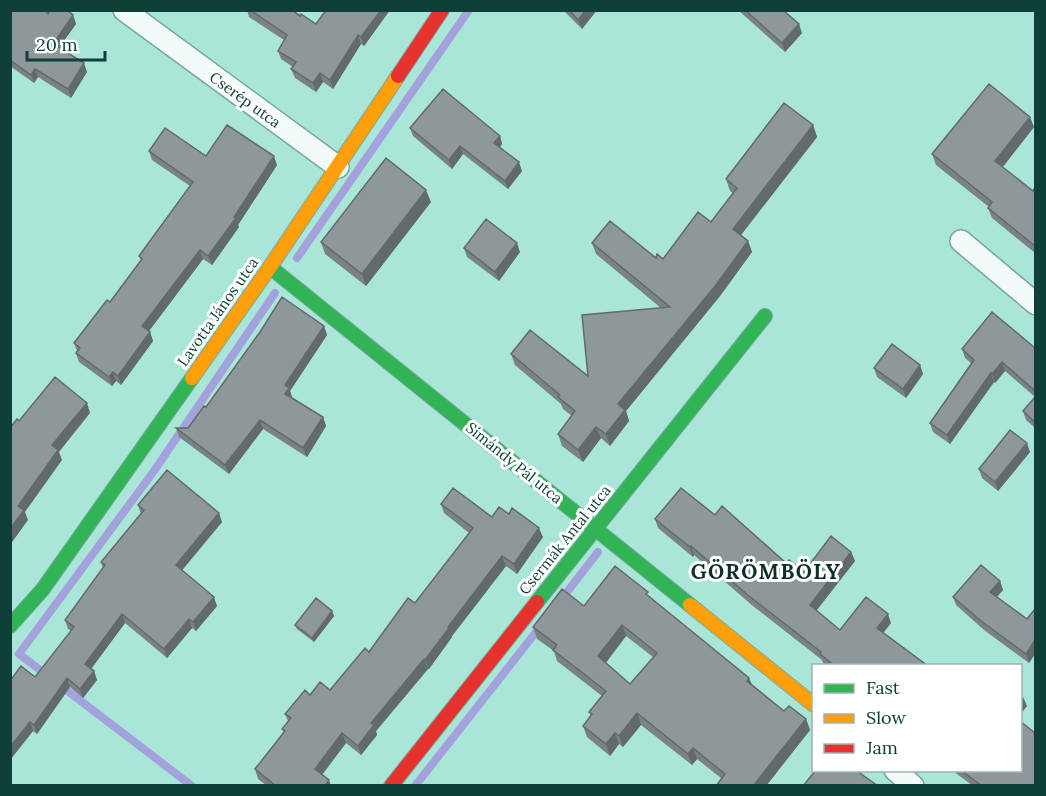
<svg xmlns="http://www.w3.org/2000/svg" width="1046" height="796" font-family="Lora,serif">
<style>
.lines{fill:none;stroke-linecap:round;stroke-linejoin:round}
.stream{stroke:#a4a2dc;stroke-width:8}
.street-casing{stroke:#76a89e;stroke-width:24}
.fast-casing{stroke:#76a89e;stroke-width:16}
.slow-casing{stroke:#76a89e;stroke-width:16}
.jam-casing{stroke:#76a89e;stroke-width:16}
.street{stroke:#f2fbf9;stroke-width:21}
.fast{stroke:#30b455;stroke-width:14}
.slow{stroke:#ff9f0a;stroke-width:14}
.jam{stroke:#e5322d;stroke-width:14}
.wall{fill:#7a8284;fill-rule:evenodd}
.shaded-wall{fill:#636a6b}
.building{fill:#8e9799;stroke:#636a6b;stroke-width:1.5;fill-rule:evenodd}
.labels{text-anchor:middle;stroke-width:6;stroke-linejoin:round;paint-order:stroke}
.street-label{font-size:15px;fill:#0f4037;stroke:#fff}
.district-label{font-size:21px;font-weight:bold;letter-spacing:1.5px;fill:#0c3029;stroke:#fff}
</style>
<rect width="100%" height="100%" fill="#aae6d8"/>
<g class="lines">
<path class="stream" d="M 297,258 L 469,10
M 560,601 L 598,552
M 48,676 L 19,654 L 154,471 L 275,293
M 60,685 L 192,786
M 415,786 L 540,627"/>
<defs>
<path id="street" d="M 124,10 L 338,167
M 961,241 L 1036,304
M 895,770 L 913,786"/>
<path id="fast" d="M 270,267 L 690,605
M 537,602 L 765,316
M 10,626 L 43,589 L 192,378"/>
<path id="slow" d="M 192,378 L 270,267 L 398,76
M 690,605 L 814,705"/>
<path id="jam" d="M 398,76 L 442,10
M 391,786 L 537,602"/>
</defs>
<use href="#street" class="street-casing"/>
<use href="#fast" class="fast-casing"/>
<use href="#slow" class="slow-casing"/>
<use href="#jam" class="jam-casing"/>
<use href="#street" class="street"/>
<use href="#fast" class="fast"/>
<use href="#slow" class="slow"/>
<use href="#jam" class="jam"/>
</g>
<path class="wall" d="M 10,10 L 73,15 L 76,24 L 59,47 L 87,72 L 71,98 L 38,77 L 34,83 L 10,66 Z
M 247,10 L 292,10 L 316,24 L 390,10 L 364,46 L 361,44 L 333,89 L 323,82 L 316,92 L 295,78 L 291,69 L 293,67 L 281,59 L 278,51 L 284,40 L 249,17 Z
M 563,10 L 597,10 L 582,29 Z
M 738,10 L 783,10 L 802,33 L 785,52 Z
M 813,125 L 817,137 L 741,235 L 748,241 L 752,252 L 720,296 L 626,411 L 629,421 L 610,446 L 601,438 L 583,462 L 562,446 L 558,434 L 572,416 L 563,409 L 561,404 L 515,365 L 511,354 L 588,376 L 661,308 L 596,254 L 592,243 L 663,259 L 711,222 L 733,193 L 730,191 L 726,179 Z
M 1034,127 L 1002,167 L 1033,191 L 1035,187 L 1035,253 L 992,218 L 988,208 L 989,207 L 936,165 L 932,154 Z
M 410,128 L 500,136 L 502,144 L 500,147 L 522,171 L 508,189 L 463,154 L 452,169 L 413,136 Z
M 149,151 L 206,156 L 277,165 L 238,225 L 239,227 L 212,265 L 203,259 L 149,331 L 150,332 L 153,341 L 121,385 L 116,381 L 112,386 L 79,362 L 76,353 L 77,351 L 74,343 L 110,302 L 141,260 L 139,256 L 190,186 L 152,160 Z
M 431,202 L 366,286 L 325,254 L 321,242 Z
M 464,248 L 520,252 L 499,281 L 467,257 Z
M 324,326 L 327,335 L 290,391 L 292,397 L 323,417 L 326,426 L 307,457 L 263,429 L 229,474 L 179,437 L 176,428 L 188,428 L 206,407 Z
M 1035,348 L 1035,428 L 1026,420 L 1023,411 L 1035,397 L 1005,371 L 995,383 L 994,382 L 950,444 L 933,432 L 930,423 L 971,363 L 965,358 L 962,349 Z
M 920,365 L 923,374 L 906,398 L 877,377 L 874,368 Z
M 1030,452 L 998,491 L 982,478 L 979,469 Z
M 441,504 L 492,517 L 543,537 L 517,574 L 506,566 L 452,636 L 452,637 L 429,669 L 428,669 L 376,731 L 377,735 L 361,755 L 346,743 L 322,774 L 331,786 L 267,786 L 258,779 L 255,769 L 284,732 L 282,729 L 288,721 L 285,714 L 310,695 L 330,690 L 369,652 L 415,603 L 469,533 L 444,513 Z
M 138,505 L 222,522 L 182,570 L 217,606 L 196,631 L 192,628 L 167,658 L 125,623 L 91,669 L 94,671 L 97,680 L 83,698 L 70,687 L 37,734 L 33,731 L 10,760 L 35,677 L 71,631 L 68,629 L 65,620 L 103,568 L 101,562 L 141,514 Z
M 715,515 L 786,563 L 804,572 L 851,552 L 855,561 L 816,611 L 840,630 L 891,623 L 883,633 L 928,666 L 826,666 L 823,663 L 822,660 L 753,606 L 694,555 L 693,557 L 658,528 L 655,519 Z
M 1000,581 L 1003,590 L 997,597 L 1027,619 L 1035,609 L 1035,654 L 1029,663 L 984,630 L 956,605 L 953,597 Z
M 649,596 L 752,686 L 784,711 L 806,719 L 810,730 L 766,786 L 716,786 L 721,778 L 697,759 L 692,765 L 641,725 L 623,747 L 619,744 L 610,756 L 587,737 L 583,726 L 591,716 L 589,712 L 602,696 L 557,661 L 554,651 L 537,639 L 533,627 L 584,606 ZM 626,636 L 653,657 L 630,684 L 606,663 Z
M 332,611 L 334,616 L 314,642 L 297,629 L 295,625 Z
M 953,771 L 1020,771 L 1035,786 L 973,786 Z"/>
<path class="shaded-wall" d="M 381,10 L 390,10 L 364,46 L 361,37 Z
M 586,10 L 597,10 L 582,29 L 578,20 Z
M 73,15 L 76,24 L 56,52 L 53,44 Z
M 799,24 L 802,33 L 785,52 L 782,43 Z
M 358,35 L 361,44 L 333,89 L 330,80 Z
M 84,63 L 87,72 L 71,98 L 68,89 Z
M 35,69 L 38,77 L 34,83 L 31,75 Z
M 320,73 L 323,82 L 316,92 L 313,83 Z
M 1030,117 L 1034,127 L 999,172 L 995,161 Z
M 813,125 L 817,137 L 737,240 L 733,229 Z
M 500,136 L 502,144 L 497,151 L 494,143 Z
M 460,146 L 463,154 L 452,169 L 449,160 Z
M 274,156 L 277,165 L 238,225 L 239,227 L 212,265 L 208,256 Z
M 519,162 L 522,171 L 508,189 L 505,181 Z
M 426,190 L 431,202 L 366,286 L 362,274 Z
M 748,241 L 752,252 L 720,296 L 626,411 L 629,421 L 610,446 L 606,434 L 618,404 Z
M 517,243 L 520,252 L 499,281 L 495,272 Z
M 200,250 L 203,259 L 146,335 L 142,326 Z
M 324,326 L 327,335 L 290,391 L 292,397 L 285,394 L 285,385 Z
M 150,332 L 153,341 L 121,385 L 118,376 Z
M 1002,362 L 1005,371 L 995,383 L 992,374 Z
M 920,365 L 923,374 L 906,398 L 903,389 Z
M 113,372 L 116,381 L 112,386 L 109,377 Z
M 991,373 L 994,382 L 950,444 L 947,435 Z
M 87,403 L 90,413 L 59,452 L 62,460 L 25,512 L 28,520 L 10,545 L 10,529 L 18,506 L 52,445 Z
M 323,417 L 326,426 L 307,457 L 303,448 Z
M 260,420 L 263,429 L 229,474 L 225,465 Z
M 596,427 L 601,438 L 583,462 L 578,450 Z
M 1027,443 L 1030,452 L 998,491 L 995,482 Z
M 219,513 L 222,522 L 179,574 L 176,565 Z
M 539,528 L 543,537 L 517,574 L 514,564 Z
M 691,546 L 694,555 L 693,557 L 690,547 Z
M 851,552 L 855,561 L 813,615 L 810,605 Z
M 502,556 L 506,566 L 452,636 L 452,637 L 429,669 L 425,660 L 448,627 Z
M 1000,581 L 1003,590 L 993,601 L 990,592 Z
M 214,597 L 217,606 L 196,631 L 193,622 Z
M 332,611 L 334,616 L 314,642 L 312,638 Z
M 122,614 L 125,623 L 88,673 L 85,664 Z
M 888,614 L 891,623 L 880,637 L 877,628 Z
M 189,619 L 192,628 L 167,658 L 164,649 Z
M 622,625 L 626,636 L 602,667 L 598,656 Z
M 1035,640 L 1035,654 L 1029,663 L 1026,654 Z
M 424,659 L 428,669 L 376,731 L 377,735 L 361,755 L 358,746 L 371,723 Z
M 94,671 L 97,680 L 83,698 L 80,689 Z
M 67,678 L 70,687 L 37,734 L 34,725 Z
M 749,678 L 754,689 L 747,681 Z
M 1023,697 L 1027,706 L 1020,715 L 1020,701 Z
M 637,713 L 641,725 L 623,747 L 619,736 Z
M 806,719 L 810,730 L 766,786 L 753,786 Z
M 30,722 L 33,731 L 10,760 L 10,747 Z
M 342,733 L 346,743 L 319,779 L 315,769 Z
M 615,733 L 619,744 L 610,756 L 606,744 Z
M 693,748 L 697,759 L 692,765 L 688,754 Z
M 329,780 L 331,786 L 325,786 Z"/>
<path class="building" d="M 10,10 L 44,10 L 48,14 L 50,10 L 67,10 L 73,15 L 53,44 L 84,63 L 68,89 L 35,69 L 31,75 L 10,60 Z
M 250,10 L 292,10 L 300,16 L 301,14 L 316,24 L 326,10 L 381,10 L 361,37 L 358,35 L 330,80 L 320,73 L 313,83 L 291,69 L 296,62 L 278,51 L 287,35 Z
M 569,10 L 586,10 L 578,20 Z
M 745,10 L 783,10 L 799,24 L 782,43 Z
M 989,84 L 1030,117 L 995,161 L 1033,191 L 1035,187 L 1035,246 L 988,208 L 992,202 L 932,154 Z
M 443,89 L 500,136 L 494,143 L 519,162 L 505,181 L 460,146 L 449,160 L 410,128 Z
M 784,103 L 813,125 L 733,229 L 748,241 L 716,285 L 618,404 L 625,410 L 606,434 L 596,427 L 578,450 L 558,434 L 575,411 L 558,397 L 560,395 L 511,354 L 530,330 L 588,376 L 582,315 L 670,307 L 592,243 L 610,221 L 656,258 L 657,254 L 663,259 L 698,212 L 711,222 L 737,188 L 726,179 Z
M 227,125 L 274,156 L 234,217 L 236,218 L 208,256 L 200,250 L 142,326 L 150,332 L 118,376 L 113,372 L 109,377 L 76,353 L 80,348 L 74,343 L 107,300 L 110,302 L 142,259 L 139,256 L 193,182 L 149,151 L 165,128 L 206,156 Z
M 386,158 L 426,190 L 362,274 L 321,242 Z
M 486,219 L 517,243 L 495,272 L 464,248 Z
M 282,297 L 324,326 L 285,385 L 289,388 L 285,394 L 323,417 L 303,448 L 260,420 L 225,465 L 176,428 L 188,428 L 204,406 L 206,407 L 260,332 Z
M 992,312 L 1035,348 L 1035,391 L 1002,362 L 992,374 L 991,373 L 947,435 L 930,423 L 974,360 L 962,349 Z
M 892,344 L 920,365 L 903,389 L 874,368 Z
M 55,377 L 87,403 L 52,445 L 58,450 L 18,506 L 24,510 L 10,529 L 10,428 L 17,419 L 19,421 Z
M 1035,397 L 1035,422 L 1023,411 Z
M 1010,430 L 1027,443 L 995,482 L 979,469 Z
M 167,470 L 219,513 L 176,565 L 214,597 L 193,622 L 189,619 L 164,649 L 122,614 L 85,664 L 94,671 L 80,689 L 67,678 L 34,725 L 30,722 L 10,747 L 10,681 L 21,666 L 35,677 L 74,627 L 65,620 L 105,565 L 101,562 L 144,510 L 138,505 Z
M 453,488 L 492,517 L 499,507 L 509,514 L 512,508 L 539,528 L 514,564 L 502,556 L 448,627 L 449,628 L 425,660 L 424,659 L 371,723 L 374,725 L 358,746 L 342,733 L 315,769 L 329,780 L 325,786 L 276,786 L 255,769 L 285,731 L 282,729 L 291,718 L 285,714 L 305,690 L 310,695 L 320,682 L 330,690 L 365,648 L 369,652 L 408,598 L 415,603 L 473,528 L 441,504 Z
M 681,488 L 715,515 L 722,506 L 786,563 L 789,560 L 804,572 L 831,536 L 851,552 L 810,605 L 840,630 L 866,597 L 888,614 L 877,628 L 928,666 L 835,666 L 820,654 L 821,652 L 749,596 L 691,546 L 690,547 L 655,519 Z
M 981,565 L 1000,581 L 990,592 L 1027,619 L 1035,609 L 1035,640 L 1026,654 L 981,621 L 953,597 Z
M 615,566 L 648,592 L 646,594 L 749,678 L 747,681 L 784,711 L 789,706 L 806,719 L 753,786 L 716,786 L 725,774 L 693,748 L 688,754 L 637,713 L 619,736 L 615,733 L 606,744 L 583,726 L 592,714 L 589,712 L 606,691 L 553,650 L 557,645 L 533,627 L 562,589 L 584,606 ZM 622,625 L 657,653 L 630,684 L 598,656 Z
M 316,598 L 332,611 L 312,638 L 295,625 Z
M 1020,721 L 1035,733 L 1035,786 L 982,786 L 962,771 L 1020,771 Z
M 815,771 L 857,771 L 878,786 L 803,786 Z"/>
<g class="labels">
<g class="street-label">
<text transform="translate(245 100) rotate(36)" y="5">Cserép utca</text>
<text transform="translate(218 312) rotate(-55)" y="5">Lavotta János utca</text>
<text transform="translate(514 463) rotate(39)" y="5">Simándy Pál utca</text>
<text transform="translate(565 540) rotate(-51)" y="5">Csermák Antal utca</text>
</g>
<g class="district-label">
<text x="766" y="579">GÖRÖMBÖLY</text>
</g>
</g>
<rect width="1046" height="796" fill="none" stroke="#0f4037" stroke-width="24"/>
<rect x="812" y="664" width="210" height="108" fill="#ffffff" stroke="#9fb3af" stroke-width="1.5"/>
<rect x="824" y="684" width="30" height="9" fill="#30b455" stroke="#9fb3af" stroke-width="1.5"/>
<text x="866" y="694" font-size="18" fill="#0f4037">Fast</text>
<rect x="824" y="714" width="30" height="9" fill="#ff9f0a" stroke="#9fb3af" stroke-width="1.5"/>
<text x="866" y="724" font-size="18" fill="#0f4037">Slow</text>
<rect x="824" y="744" width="30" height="9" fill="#e5322d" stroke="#9fb3af" stroke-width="1.5"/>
<text x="866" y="754" font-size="18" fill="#0f4037">Jam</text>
<path d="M27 51v9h78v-9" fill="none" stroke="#0f4037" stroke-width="3"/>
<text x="36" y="51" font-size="18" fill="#0f4037" stroke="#ffffff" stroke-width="4.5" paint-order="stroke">20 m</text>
</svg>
